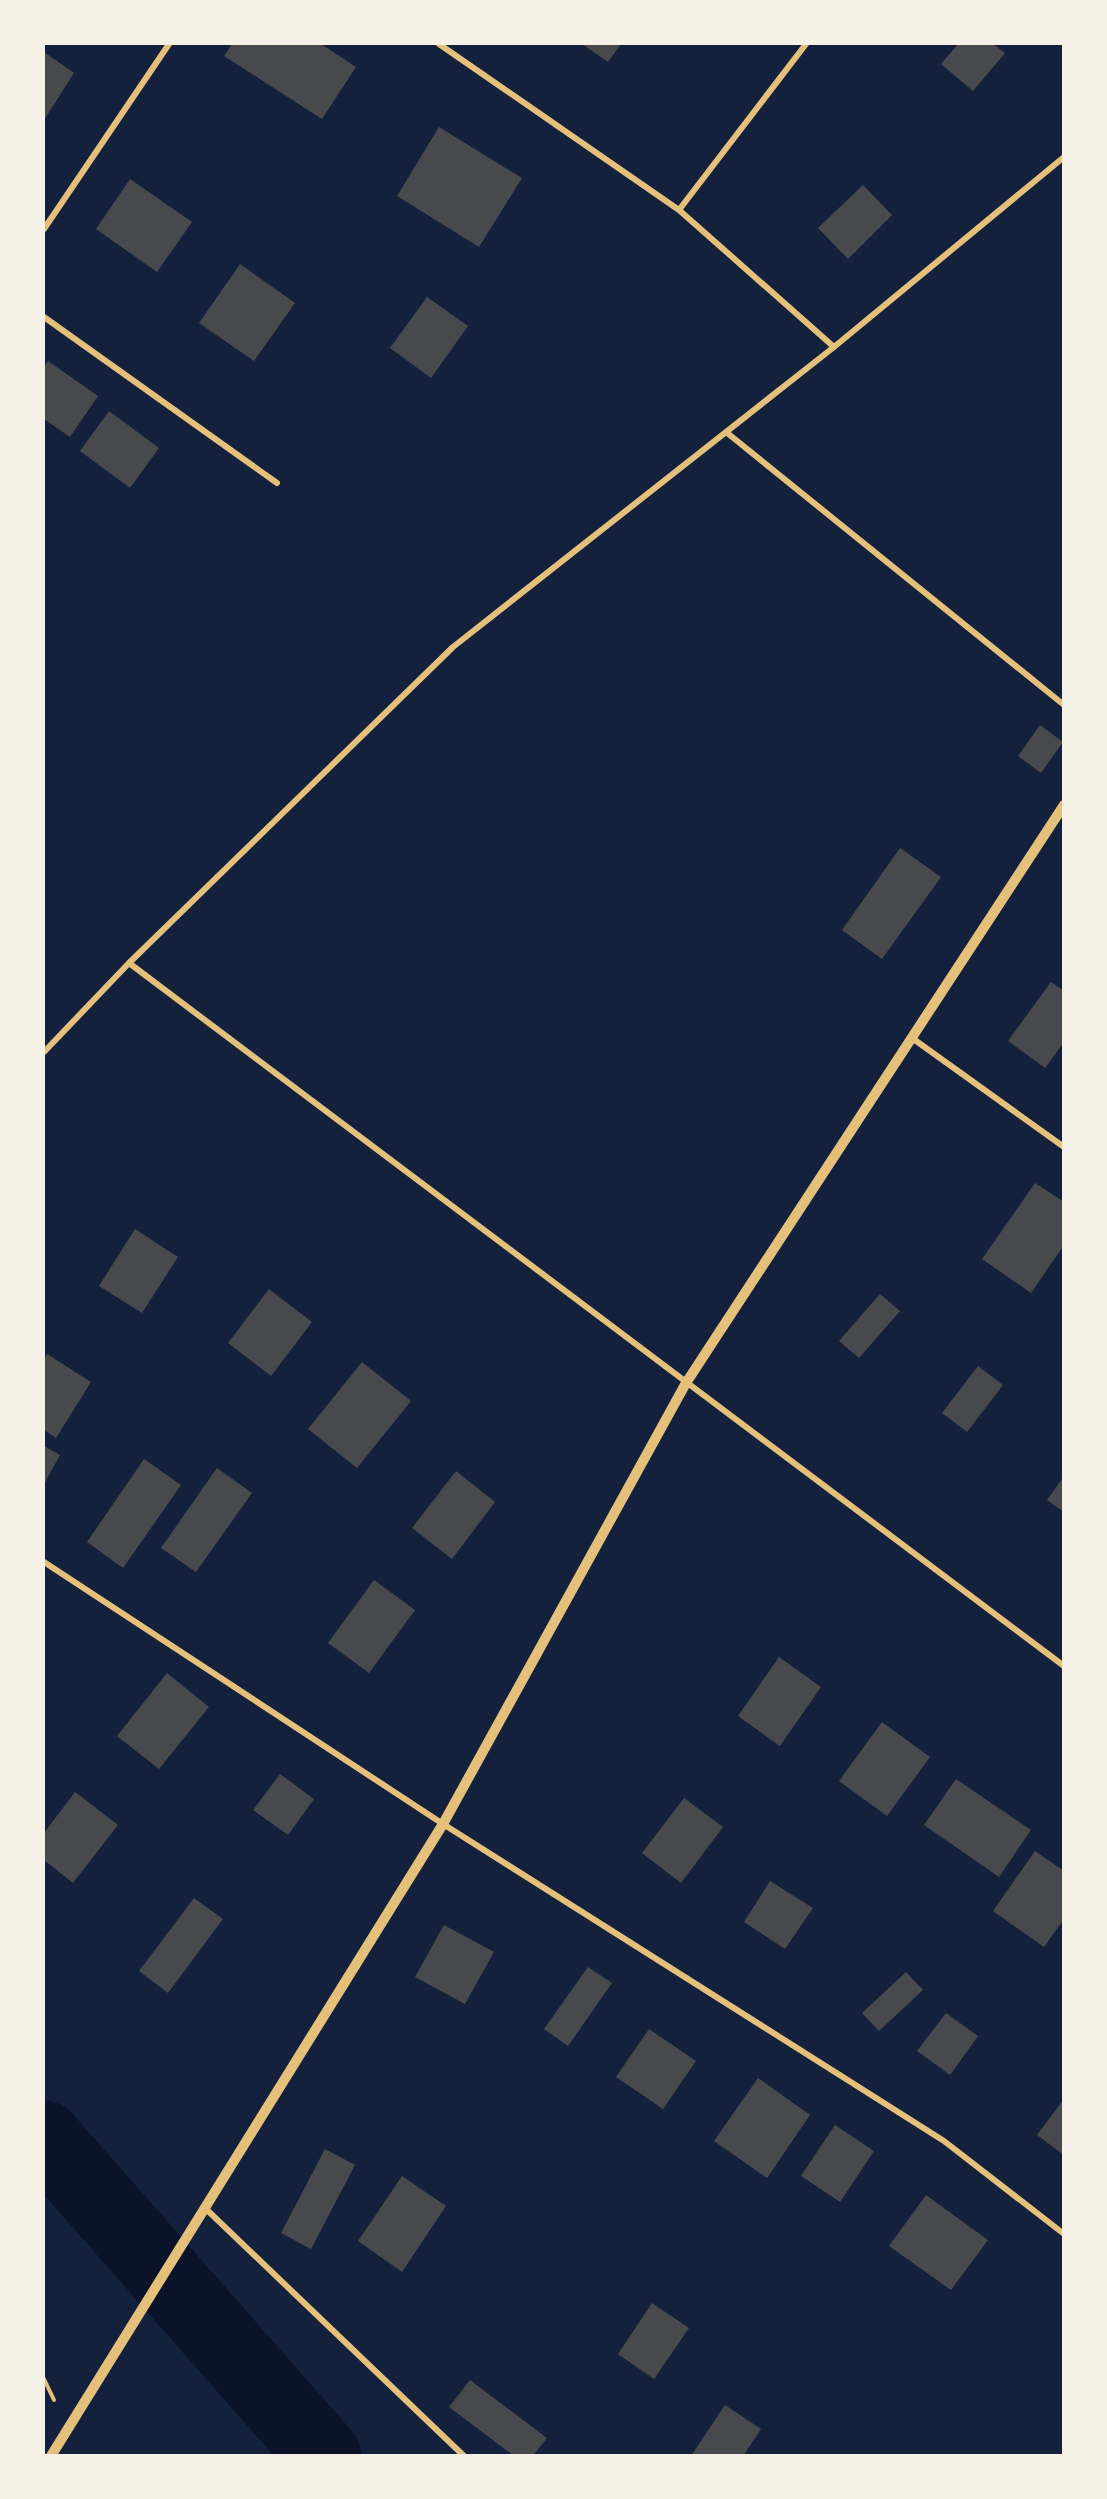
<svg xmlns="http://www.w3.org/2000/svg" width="1107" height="2499" font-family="Ubuntu,sans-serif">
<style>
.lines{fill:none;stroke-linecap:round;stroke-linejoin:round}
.river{stroke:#0b132b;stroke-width:75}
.building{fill:#48494c}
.path{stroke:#e5c07b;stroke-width:4}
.minor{stroke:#e5c07b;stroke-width:6}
.tertiary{stroke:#e5c07b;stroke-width:10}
</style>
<rect width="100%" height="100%" fill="#14213d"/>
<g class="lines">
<path class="river" d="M 44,2138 L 324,2456"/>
</g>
<path class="building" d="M 232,44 L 321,44 L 356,67 L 322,119 L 224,56 Z
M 582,44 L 621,44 L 608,62 Z
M 958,44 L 993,44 L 1005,53 L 973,91 L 941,64 Z
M 44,52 L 74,73 L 44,120 Z
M 439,127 L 522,178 L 479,247 L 397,196 Z
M 130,179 L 192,222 L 157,272 L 96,229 Z
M 863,185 L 892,215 L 848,259 L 818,228 Z
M 240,264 L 295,303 L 254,361 L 199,323 Z
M 427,297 L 468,326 L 431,378 L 390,348 Z
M 48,361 L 98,396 L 70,437 L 44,419 L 44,367 Z
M 109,411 L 159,448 L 130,488 L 80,451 Z
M 1040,725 L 1063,742 L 1041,773 L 1018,756 Z
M 900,848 L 941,877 L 882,959 L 842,930 Z
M 1051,982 L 1064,991 L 1064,1042 L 1045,1068 L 1008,1041 Z
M 1035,1183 L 1064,1202 L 1064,1245 L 1031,1293 L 982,1259 Z
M 135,1229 L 178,1257 L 142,1313 L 99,1286 Z
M 269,1289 L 312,1322 L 271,1376 L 228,1343 Z
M 880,1294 L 900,1311 L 859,1358 L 839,1341 Z
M 47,1354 L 91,1382 L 56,1438 L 44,1430 L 44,1359 Z
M 362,1362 L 411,1401 L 357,1468 L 308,1429 Z
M 978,1366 L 1003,1385 L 967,1432 L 942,1413 Z
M 44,1446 L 60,1455 L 44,1484 Z
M 144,1459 L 181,1485 L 123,1568 L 87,1542 Z
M 217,1468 L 252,1493 L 196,1572 L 161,1548 Z
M 456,1471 L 495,1502 L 452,1559 L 412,1528 Z
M 1064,1476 L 1064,1512 L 1047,1500 Z
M 374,1580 L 415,1610 L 369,1673 L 328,1643 Z
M 779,1657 L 821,1687 L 780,1746 L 738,1716 Z
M 167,1673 L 209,1707 L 159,1769 L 117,1736 Z
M 882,1722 L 930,1757 L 887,1816 L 839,1781 Z
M 280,1774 L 314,1799 L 288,1835 L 253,1810 Z
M 956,1779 L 1031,1830 L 999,1877 L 924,1825 Z
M 75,1792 L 118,1825 L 73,1883 L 44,1860 L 44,1833 Z
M 684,1798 L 723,1827 L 681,1883 L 642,1853 Z
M 1035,1851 L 1064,1871 L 1064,1919 L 1044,1947 L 993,1911 Z
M 770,1881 L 813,1908 L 785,1949 L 744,1922 Z
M 194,1898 L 223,1919 L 168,1993 L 139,1971 Z
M 444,1925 L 494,1952 L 465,2004 L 415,1977 Z
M 588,1967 L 612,1983 L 568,2046 L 544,2029 Z
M 906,1972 L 923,1990 L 879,2031 L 862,2013 Z
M 946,2013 L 978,2036 L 950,2075 L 917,2051 Z
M 649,2029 L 696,2061 L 663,2109 L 616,2077 Z
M 758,2078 L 810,2115 L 767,2178 L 714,2141 Z
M 1064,2099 L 1064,2155 L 1037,2135 Z
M 835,2125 L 874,2151 L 840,2202 L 801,2176 Z
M 325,2149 L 355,2165 L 311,2249 L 281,2233 Z
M 402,2176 L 446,2206 L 402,2272 L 358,2241 Z
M 926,2195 L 988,2240 L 951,2290 L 889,2246 Z
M 652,2303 L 689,2328 L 654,2379 L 618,2354 Z
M 470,2380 L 547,2438 L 533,2456 L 514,2456 L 449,2407 Z
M 725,2405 L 761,2429 L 743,2456 L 691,2456 Z"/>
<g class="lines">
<path class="path" d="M 44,2379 L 54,2400"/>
<path class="minor" d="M 439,44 L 679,210 L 834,347
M 679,210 L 806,44
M 44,229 L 169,44
M 44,317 L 277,483
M 726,432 L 1064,705
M 129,963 L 1064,1666
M 912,1038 L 1064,1147
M 44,1052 L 129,963 L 453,647 L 834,347 L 1064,157
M 44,1562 L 443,1824 L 944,2141 L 1064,2234
M 205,2208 L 464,2456"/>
<path class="tertiary" d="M 51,2456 L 443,1824 L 686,1383 L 1064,805"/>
</g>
<rect width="1107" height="2499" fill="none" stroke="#f6f1e7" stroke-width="90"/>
</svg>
